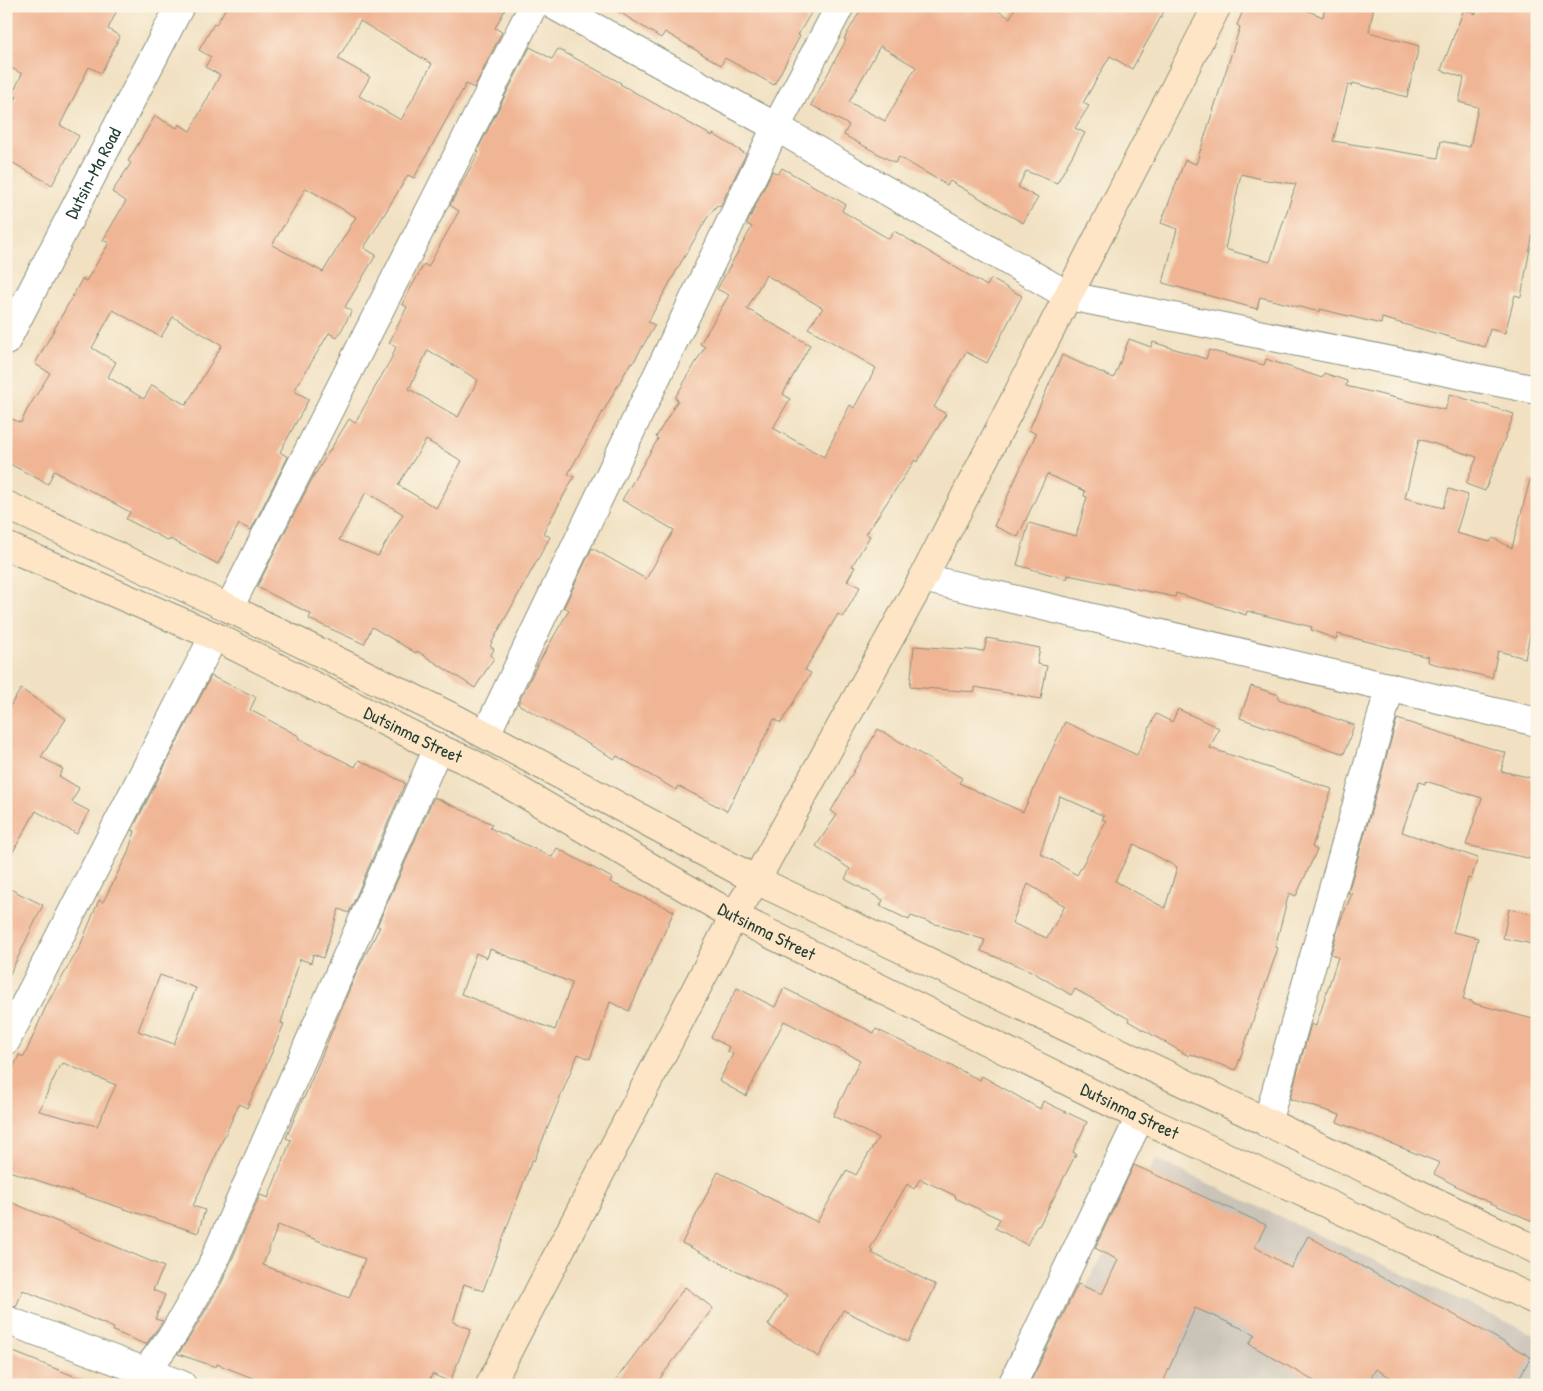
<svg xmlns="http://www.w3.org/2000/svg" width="1543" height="1391" font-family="'Patrick Hand',sans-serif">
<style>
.industrial{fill:#cac3b8}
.building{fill:#f0b594;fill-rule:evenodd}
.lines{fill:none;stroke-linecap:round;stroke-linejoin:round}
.street-casing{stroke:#888f7b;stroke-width:30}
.secondary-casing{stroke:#888f7b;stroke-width:30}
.street{stroke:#fff;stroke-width:28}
.secondary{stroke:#fde5c5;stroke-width:28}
.labels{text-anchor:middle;stroke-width:4.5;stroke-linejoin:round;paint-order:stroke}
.street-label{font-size:18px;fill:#1f3d34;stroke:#fcf5e5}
</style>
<rect width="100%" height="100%" fill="#fcf5e5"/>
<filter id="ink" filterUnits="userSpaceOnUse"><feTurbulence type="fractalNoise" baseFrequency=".02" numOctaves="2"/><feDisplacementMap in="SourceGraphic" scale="10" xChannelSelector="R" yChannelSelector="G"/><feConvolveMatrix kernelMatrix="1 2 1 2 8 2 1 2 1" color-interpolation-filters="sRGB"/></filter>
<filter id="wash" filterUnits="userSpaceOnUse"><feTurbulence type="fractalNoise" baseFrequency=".0096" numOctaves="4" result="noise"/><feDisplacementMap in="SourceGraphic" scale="20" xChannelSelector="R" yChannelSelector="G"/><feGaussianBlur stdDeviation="1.12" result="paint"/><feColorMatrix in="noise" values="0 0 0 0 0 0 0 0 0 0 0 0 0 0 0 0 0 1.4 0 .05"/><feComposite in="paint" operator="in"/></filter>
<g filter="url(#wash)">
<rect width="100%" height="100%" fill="#f1e1c2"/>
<path class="industrial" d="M 1156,1159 L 1537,1336 L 1537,1385 L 1032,1385 Z"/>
<g id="blocks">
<path class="building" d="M 6,6 L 119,6 L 108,29 L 120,36 L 101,73 L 89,67 L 60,125 L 79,136 L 52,185 L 6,159 L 6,115 L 17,97 L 12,95 L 22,74 L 6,65 Z
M 227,6 L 507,6 L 495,28 L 502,32 L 474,88 L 466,84 L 414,178 L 408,175 L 364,248 L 376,255 L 345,307 L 352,311 L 337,338 L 329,333 L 294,391 L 309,399 L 280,452 L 288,457 L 251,530 L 239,524 L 218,564 L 170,539 L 169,541 L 126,519 L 130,512 L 54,471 L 48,484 L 6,462 L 6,416 L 21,423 L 27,410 L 50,373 L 35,364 L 82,279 L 86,281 L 109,243 L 103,240 L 126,201 L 112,192 L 131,163 L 128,161 L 155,116 L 177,128 L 179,124 L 190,131 L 220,75 L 205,67 L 211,57 L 199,50 L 214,24 L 216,25 ZM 360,21 L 432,64 L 401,120 L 359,96 L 370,77 L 338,59 ZM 306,188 L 356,217 L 323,272 L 272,245 ZM 113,310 L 161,337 L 173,317 L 222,345 L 186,405 L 152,385 L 144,399 L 108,377 L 116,362 L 92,348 Z
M 610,6 L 815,6 L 798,35 L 800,36 L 774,85 L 725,58 L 721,65 L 665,32 L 661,38 Z
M 863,6 L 990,6 L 1010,18 L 1016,6 L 1167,6 L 1132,69 L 1110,56 L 1083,103 L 1089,106 L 1075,128 L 1085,133 L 1057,183 L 1026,171 L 1018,187 L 1038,198 L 1023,223 L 950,181 L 947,185 L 899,157 L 895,163 L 844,135 L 849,125 L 811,105 L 846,40 L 844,39 ZM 880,46 L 916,67 L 885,121 L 849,102 Z
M 1245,6 L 1296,6 L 1323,17 L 1325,6 L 1374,6 L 1369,32 L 1419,46 L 1407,97 L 1353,83 L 1352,86 L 1348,85 L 1333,141 L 1438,158 L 1441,141 L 1470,147 L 1478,107 L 1459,102 L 1464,78 L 1441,70 L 1464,9 L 1476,14 L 1479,6 L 1537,6 L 1537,211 L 1521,297 L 1515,295 L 1505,333 L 1490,329 L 1485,347 L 1382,318 L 1381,324 L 1320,309 L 1320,312 L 1260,297 L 1257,309 L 1163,283 L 1177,229 L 1161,223 L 1185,160 L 1196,164 L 1240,27 L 1237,25 ZM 1241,174 L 1266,180 L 1296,184 L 1270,262 L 1225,249 Z
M 530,47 L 552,59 L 558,49 L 621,83 L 620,84 L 712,136 L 713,134 L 746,154 L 720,207 L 717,205 L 707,218 L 679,266 L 648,322 L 655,325 L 633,363 L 631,362 L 568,474 L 574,477 L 543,533 L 550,537 L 490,646 L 494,649 L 491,655 L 494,658 L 475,688 L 417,651 L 416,653 L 372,627 L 364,644 L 309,619 L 311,614 L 257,587 L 315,473 L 316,473 L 349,419 L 355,423 L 391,359 L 396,347 L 389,343 L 407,307 L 402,304 L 424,264 L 428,267 L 459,211 L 450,205 L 479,152 L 477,151 ZM 428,350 L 478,380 L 458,417 L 409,389 ZM 426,440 L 462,461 L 436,508 L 398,485 ZM 366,492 L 403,514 L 378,556 L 339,540 Z
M 782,168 L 845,204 L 842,211 L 889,239 L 894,231 L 987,286 L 991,279 L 1022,296 L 987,363 L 966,352 L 934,407 L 946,414 L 917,462 L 915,460 L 866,534 L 870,536 L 852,566 L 855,567 L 847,581 L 860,587 L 843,617 L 838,614 L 805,670 L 811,673 L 781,723 L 774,719 L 727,811 L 678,786 L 676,790 L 617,756 L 615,759 L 518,704 L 535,669 L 569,610 L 564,607 L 592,548 L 646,579 L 674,530 L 622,500 L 658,439 L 656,437 L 678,400 L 675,398 L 705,347 L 700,344 L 729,295 L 717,289 L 752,227 L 747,224 L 772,171 L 778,174 ZM 766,275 L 823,308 L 808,328 L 876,368 L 854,408 L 850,405 L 824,457 L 773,428 L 790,399 L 783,394 L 810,345 L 747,309 Z
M 1129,339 L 1151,347 L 1153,342 L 1206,359 L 1209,350 L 1264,365 L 1266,359 L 1322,378 L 1324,373 L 1347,381 L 1346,386 L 1445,410 L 1450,394 L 1514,414 L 1485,491 L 1466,484 L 1477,457 L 1419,439 L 1405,498 L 1443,508 L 1449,489 L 1468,495 L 1456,533 L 1490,542 L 1493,538 L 1512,548 L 1530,480 L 1537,481 L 1537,637 L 1530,635 L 1525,658 L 1498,651 L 1492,678 L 1427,662 L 1428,657 L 1338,634 L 1336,639 L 1311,630 L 1312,627 L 1247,611 L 1246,615 L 1176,593 L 1175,597 L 1068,575 L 1067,579 L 1017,565 L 1029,523 L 1076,536 L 1087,497 L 1084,496 L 1085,491 L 1047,474 L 1018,537 L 994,526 L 1036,434 L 1029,430 L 1062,355 L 1114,378 Z
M 987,638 L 1040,648 L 1037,664 L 1047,666 L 1041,699 L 975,687 L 975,692 L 910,687 L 914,646 L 984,651 Z
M 211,676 L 256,697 L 250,710 L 299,736 L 298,738 L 355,767 L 359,760 L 405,783 L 349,913 L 339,909 L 323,958 L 313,954 L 311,963 L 300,959 L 281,1023 L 284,1024 L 260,1080 L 247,1108 L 239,1104 L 193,1206 L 205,1210 L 198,1233 L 6,1170 L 6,1084 L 19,1055 L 24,1057 L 47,1004 L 80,946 L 99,900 L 103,902 L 127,855 L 135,831 L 132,830 ZM 160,975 L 196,988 L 174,1044 L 138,1031 ZM 63,1063 L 116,1085 L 97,1126 L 39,1111 L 60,1065 L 62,1066 Z
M 1251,686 L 1279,695 L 1278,699 L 1354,725 L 1344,754 L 1240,718 Z
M 21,689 L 66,719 L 41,757 L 63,769 L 59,776 L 79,788 L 72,802 L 89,811 L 77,834 L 36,811 L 6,864 L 6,712 Z
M 1178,709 L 1219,728 L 1210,748 L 1332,789 L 1312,847 L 1317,850 L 1296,896 L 1289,893 L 1275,947 L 1278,948 L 1236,1070 L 1190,1054 L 1189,1056 L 1128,1021 L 1129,1019 L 1075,989 L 1071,995 L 1031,971 L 981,951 L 985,940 L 911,916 L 909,920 L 880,906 L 883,900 L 845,879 L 850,869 L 816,846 L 837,815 L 831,811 L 878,729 L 962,778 L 959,783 L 1023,812 L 1065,722 L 1137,755 L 1156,714 L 1172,722 ZM 1060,796 L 1104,816 L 1102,819 L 1106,821 L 1077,875 L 1040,853 ZM 1134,844 L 1177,867 L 1165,908 L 1115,881 ZM 1028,884 L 1065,906 L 1047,938 L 1012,923 Z
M 1397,719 L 1506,753 L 1501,771 L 1537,779 L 1537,860 L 1466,845 L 1482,798 L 1425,781 L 1425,784 L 1419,782 L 1402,832 L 1478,858 L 1471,879 L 1468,878 L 1453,932 L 1478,938 L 1463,1000 L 1472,1001 L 1472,1003 L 1537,1020 L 1537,1223 L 1477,1197 L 1434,1174 L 1440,1163 L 1337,1122 L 1340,1115 L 1290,1099 L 1311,1024 L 1316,1026 L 1338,957 L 1331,954 L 1341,919 L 1352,894 L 1348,893 Z
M 434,797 L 492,824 L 490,828 L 552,857 L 557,848 L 612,878 L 610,882 L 674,911 L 629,1011 L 610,1002 L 590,1059 L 578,1054 L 534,1161 L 532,1160 L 483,1291 L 464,1284 L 453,1322 L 471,1329 L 450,1382 L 432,1374 L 428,1385 L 253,1385 L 255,1379 L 217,1364 L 216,1367 L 178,1354 L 193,1332 L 222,1282 L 260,1195 L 268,1198 L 291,1140 L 286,1138 L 303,1098 L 304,1098 L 358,969 L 380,927 L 377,926 ZM 490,949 L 572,983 L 555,1030 L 461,994 L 476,953 L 487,958 ZM 278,1225 L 365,1259 L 349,1298 L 263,1265 Z
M 6,887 L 43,905 L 6,982 Z
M 1509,909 L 1537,915 L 1537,945 L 1503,938 Z
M 737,988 L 775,1007 L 784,988 L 874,1033 L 876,1029 L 980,1080 L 982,1076 L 1040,1109 L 1043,1101 L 1087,1122 L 1073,1152 L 1076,1154 L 1039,1226 L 1037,1225 L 1027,1245 L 995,1228 L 1000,1219 L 955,1198 L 956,1196 L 920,1179 L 914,1189 L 907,1184 L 870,1249 L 873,1251 L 872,1253 L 936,1285 L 908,1342 L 843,1310 L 819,1357 L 768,1325 L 787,1296 L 682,1243 L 718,1172 L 817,1222 L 847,1170 L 856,1175 L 878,1138 L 833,1116 L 860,1060 L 784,1021 L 746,1096 L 719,1081 L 733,1054 L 727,1051 L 729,1047 L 711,1037 Z
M 1134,1165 L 1266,1225 L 1255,1247 L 1291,1268 L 1308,1236 L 1399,1287 L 1400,1285 L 1531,1357 L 1515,1385 L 1404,1385 L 1376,1369 L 1367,1385 L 1321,1385 L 1249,1344 L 1255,1334 L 1195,1308 L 1162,1385 L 1029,1385 L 1078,1284 L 1102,1294 L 1118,1260 L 1095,1248 Z
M 6,1200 L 164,1267 L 153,1290 L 165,1295 L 155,1319 L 163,1321 L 147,1343 L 145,1344 L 113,1331 L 114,1328 L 23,1290 L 16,1307 L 6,1305 Z
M 685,1287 L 713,1308 L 655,1385 L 612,1385 Z
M 6,1349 L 94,1384 L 93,1385 L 6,1385 Z"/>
</g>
</g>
<g filter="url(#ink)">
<use href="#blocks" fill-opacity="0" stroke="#888f7b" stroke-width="1"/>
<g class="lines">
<defs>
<g id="street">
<path d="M 555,6 L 776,127 L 1069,296 L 1537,390"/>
<path id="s1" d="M 6,341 L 180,6"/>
<path d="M 923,578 L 1537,722"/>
<path d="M 229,608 L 533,6"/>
<path d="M 486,734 L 776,127 L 840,6"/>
<path d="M 6,1041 L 214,636"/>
<path d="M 1267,1123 L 1390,687"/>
<path d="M 6,1320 L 182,1385"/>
<path d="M 139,1385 L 146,1371 L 174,1333 L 208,1274 L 438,748"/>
<path d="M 1012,1385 L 1140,1117"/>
</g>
<g id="secondary">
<path d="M 6,505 L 229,608 L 458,720 L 756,880 L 1537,1250"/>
<path id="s2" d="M 6,546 L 214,636 L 438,748 L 470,762 L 734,916 L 1140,1117 L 1537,1301"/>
<path d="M 490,1385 L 734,916 L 756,880 L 923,578 L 1217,6"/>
</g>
</defs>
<use href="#street" class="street-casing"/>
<use href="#secondary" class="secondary-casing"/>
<use href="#street" class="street"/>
<use href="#secondary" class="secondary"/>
</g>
</g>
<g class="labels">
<g class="street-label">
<text dy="6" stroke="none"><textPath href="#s1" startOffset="189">Dutsin-Ma Road</textPath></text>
<text dy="6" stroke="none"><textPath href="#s2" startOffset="449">Dutsinma Street</textPath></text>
<text dy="6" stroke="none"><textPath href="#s2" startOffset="854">Dutsinma Street</textPath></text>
<text dy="6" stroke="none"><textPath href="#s2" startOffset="1259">Dutsinma Street</textPath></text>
</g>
</g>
<rect width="1543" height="1391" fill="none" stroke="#fcf5e5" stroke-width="25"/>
</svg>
